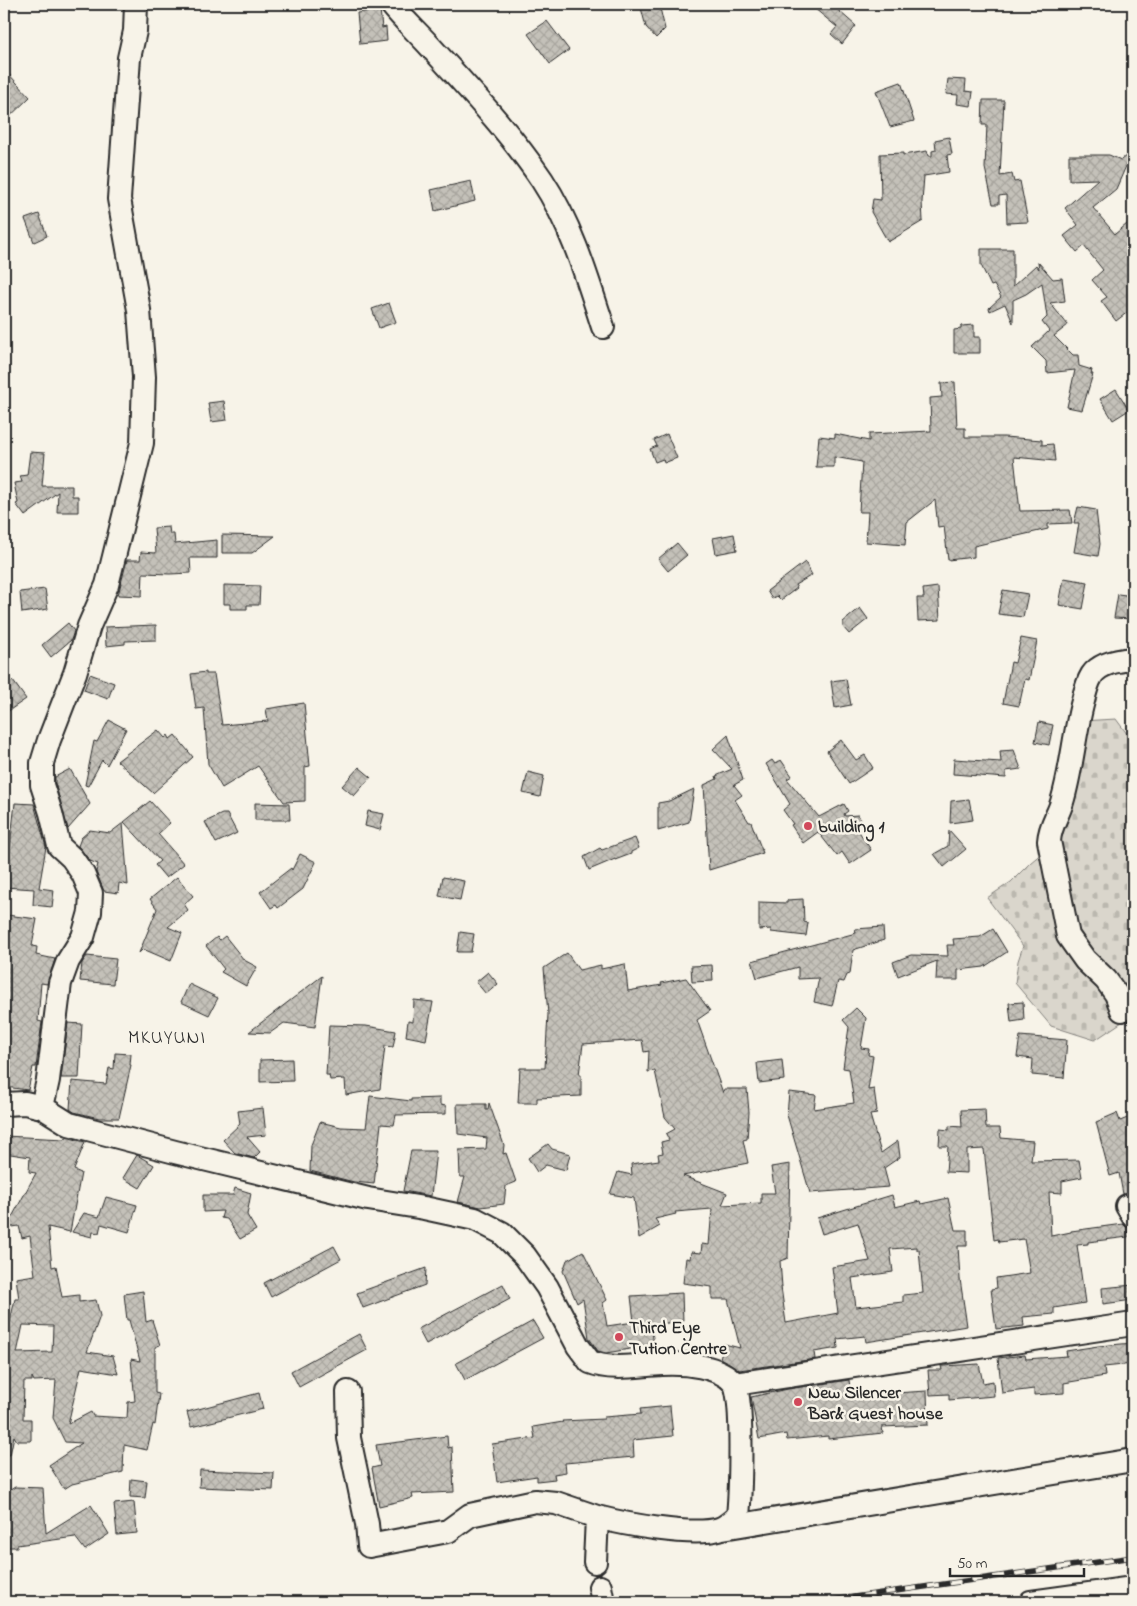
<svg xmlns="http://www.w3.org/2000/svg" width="1137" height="1606" font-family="'Indie Flower',sans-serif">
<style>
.cemetery{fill:url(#cemetery-stones);stroke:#82807c}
.building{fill:url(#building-cross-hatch);stroke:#2b2b2b;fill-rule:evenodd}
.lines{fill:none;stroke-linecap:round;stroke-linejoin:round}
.minor-casing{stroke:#2b2b2b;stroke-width:26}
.minor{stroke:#f7f3e8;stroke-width:22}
.rail-casing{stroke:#2b2b2b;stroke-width:5.5}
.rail{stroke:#f7f3e8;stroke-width:4;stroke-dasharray:11;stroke-linecap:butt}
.poi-dot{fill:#d1495b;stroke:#f7f3e8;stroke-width:2}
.labels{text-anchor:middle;stroke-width:5;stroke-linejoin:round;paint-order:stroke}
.poi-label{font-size:18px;font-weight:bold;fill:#2b2b2b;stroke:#f7f3e8;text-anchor:start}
.neighbourhood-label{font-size:19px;letter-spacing:1px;fill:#2b2b2b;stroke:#f7f3e8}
</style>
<defs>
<pattern id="cemetery-stones" width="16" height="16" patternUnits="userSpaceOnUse" patternTransform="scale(1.25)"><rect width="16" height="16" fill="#dad6cc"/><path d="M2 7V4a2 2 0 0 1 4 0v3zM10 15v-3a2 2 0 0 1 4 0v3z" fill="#bbb8af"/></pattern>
<pattern id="building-cross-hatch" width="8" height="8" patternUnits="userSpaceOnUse" patternTransform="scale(1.25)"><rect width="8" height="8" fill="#c4c1b9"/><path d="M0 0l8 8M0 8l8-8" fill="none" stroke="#a9a69f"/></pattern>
</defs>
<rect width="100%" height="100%" fill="#f7f3e8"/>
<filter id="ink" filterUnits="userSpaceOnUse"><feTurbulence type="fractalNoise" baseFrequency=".02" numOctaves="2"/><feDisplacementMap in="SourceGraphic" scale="10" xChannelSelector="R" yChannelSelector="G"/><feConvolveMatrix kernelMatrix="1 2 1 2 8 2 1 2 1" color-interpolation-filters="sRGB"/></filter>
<g filter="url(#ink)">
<path class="cemetery" d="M 1116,719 L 1133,742 L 1133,792 L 1128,823 L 1133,829 L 1133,1012 L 1128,1018 L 1095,1040 L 1051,1026 L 1015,983 L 1018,961 L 1023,946 L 987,898 L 1011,882 L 1030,863 L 1049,847 L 1081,721 Z"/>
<path class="building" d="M 640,4 L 659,4 L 665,29 L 656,38 L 646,27 Z
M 809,4 L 831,4 L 856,26 L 842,44 L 831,34 L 837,27 Z
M 380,10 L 382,28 L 386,27 L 387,41 L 360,44 L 357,13 Z
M 547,21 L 569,50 L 550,64 L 528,34 Z
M 4,69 L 30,97 L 4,122 Z
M 948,79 L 966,80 L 965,91 L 973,92 L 971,106 L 957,104 L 958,95 L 946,94 Z
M 901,82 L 914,121 L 890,127 L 876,91 Z
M 983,100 L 1004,100 L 1000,176 L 1012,174 L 1014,182 L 1020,181 L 1028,222 L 1007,223 L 1006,195 L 999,196 L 999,204 L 993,204 L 985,168 L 987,125 L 982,125 Z
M 949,137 L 952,154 L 947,155 L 949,172 L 924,176 L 922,202 L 923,221 L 888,242 L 871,212 L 873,199 L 881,200 L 880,154 L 903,153 L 903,155 L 927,151 L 929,156 L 932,156 L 932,151 L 936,150 L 935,140 Z
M 1133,150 L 1116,189 L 1093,208 L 1115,234 L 1133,219 L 1133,308 L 1116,321 L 1101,301 L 1107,297 L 1092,280 L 1103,270 L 1084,246 L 1077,252 L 1064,236 L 1078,225 L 1065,208 L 1098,179 L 1069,180 L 1069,155 L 1109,155 L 1121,160 Z
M 471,181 L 475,201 L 435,211 L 431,190 Z
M 39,214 L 47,236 L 34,242 L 25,219 Z
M 981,249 L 1013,249 L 1013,286 L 1036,265 L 1039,269 L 1038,262 L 1053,279 L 1062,278 L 1065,301 L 1050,303 L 1068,325 L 1054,336 L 1073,355 L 1078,355 L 1079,366 L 1092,370 L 1091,374 L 1093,374 L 1082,410 L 1067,407 L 1075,370 L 1047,373 L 1046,361 L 1032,347 L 1049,331 L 1042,322 L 1047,317 L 1042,283 L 1026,294 L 1013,300 L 1013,323 L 1005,304 L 990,311 L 989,308 L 1001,297 L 994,285 L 991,286 L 981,265 Z
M 389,303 L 396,322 L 379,328 L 372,309 Z
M 974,325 L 974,337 L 980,337 L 980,353 L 954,353 L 954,330 L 961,329 L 961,326 Z
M 955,382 L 957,428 L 965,428 L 965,437 L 1004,437 L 1042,440 L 1042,445 L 1053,444 L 1055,461 L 1014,457 L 1020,511 L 1070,510 L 1072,523 L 1048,524 L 1048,529 L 974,546 L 974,557 L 948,560 L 944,526 L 938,527 L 935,500 L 907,522 L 905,545 L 866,542 L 868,512 L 859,512 L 862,462 L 834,457 L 834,467 L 816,467 L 819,436 L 835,438 L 835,434 L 869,441 L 869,434 L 931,431 L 930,398 L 942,397 L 941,383 Z
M 1116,389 L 1129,410 L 1113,420 L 1100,399 Z
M 224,401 L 227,420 L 211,422 L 208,403 Z
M 667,434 L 677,458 L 664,463 L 663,459 L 655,462 L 650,449 L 657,446 L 654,440 Z
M 30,452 L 45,453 L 42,486 L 72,486 L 72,496 L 78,496 L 78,512 L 57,512 L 58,492 L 25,516 L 16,504 L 18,503 L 14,483 L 22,482 L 20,476 L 27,475 Z
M 1078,507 L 1096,510 L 1100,544 L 1098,556 L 1074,552 L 1079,523 L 1074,523 Z
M 169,527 L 170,534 L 174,534 L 175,544 L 217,540 L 217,558 L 190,558 L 191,573 L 170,574 L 143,573 L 142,596 L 118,595 L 127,560 L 140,560 L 141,552 L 156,553 L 154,528 Z
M 734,534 L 737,550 L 716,554 L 713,538 Z
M 222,535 L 275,536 L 252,553 L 222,553 Z
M 677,543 L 687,555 L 668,571 L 658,559 Z
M 805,562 L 812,575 L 795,585 L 797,588 L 781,600 L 777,596 L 772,599 L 767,591 Z
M 1064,578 L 1088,582 L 1083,609 L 1059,605 Z
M 224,585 L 260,586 L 259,605 L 247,605 L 247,609 L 230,609 L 230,604 L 224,604 Z
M 938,587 L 940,620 L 918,621 L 917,598 L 924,598 L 923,589 Z
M 45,589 L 48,609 L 22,613 L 20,592 Z
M 1003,590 L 1028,594 L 1023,617 L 998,614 Z
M 1118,594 L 1133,596 L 1133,619 L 1114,618 Z
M 860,608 L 868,619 L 849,634 L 843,627 L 843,622 Z
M 68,623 L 74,631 L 71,640 L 51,657 L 42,645 Z
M 156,625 L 156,640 L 125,641 L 125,644 L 106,646 L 105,627 Z
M 1021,638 L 1037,641 L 1029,680 L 1025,679 L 1019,706 L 1003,703 L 1011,662 L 1015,663 Z
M 206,672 L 206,674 L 214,674 L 222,725 L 268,721 L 266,709 L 304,703 L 310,766 L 305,767 L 305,801 L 284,802 L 258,766 L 222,788 L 208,764 L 204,708 L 196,709 L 191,674 Z
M 90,674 L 114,683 L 108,699 L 84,690 Z
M 846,679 L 851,705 L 835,708 L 831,681 Z
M 13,681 L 26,699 L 4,714 L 4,688 Z
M 109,720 L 126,729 L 107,765 L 102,760 L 88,786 L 85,785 L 94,741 L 97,742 Z
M 1039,722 L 1053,725 L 1049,745 L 1035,742 Z
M 158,730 L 165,738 L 168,735 L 170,739 L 175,735 L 193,757 L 153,793 L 117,761 Z
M 728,735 L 743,780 L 734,785 L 742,795 L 735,800 L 749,822 L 751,822 L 763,853 L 709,870 L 704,785 L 717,779 L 716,776 L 732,769 L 713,749 Z
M 841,740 L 856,760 L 865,755 L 873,768 L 849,784 L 827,751 Z
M 1014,750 L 1021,769 L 1006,771 L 1006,778 L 953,774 L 954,759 L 1001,762 L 1000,751 Z
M 772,760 L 775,764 L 781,760 L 792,776 L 787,779 L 819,817 L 844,804 L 848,811 L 844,814 L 845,816 L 858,815 L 864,825 L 858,830 L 871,850 L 850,864 L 842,852 L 837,856 L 818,832 L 803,843 L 791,825 L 793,824 L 783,810 L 790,804 L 766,764 Z
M 359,767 L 371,777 L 354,796 L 342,786 Z
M 70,769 L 90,804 L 68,829 L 55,783 L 55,777 Z
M 528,772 L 544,776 L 540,797 L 523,793 Z
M 694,789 L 689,822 L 658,831 L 658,803 L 669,801 Z
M 969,799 L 973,820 L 950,823 L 951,801 Z
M 150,801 L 170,823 L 158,834 L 184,864 L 166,878 L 155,865 L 160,861 L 124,822 Z
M 15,803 L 34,804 L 46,847 L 39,888 L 54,890 L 52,907 L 33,905 L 34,889 L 4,887 L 4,846 L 10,847 Z
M 255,803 L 289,804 L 290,820 L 255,820 Z
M 368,811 L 384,814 L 380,830 L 365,826 Z
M 222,814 L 227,814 L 237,833 L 216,843 L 205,822 Z
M 123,823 L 128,885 L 119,883 L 118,893 L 104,891 L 96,872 L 98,864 L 90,861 L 78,846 L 81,838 L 90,830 L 110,833 Z
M 949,830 L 966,849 L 944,867 L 934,854 L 948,846 Z
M 635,838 L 639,848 L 631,852 L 631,854 L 615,860 L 615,859 L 589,870 L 584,857 L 600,848 L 602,850 Z
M 300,854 L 316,862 L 303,889 L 278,908 L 276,905 L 271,908 L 260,892 L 291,868 L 292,870 Z
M 177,877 L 193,896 L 184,904 L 188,910 L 168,927 L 182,933 L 171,961 L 143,949 L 139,953 L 157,909 L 150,899 Z
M 443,877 L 464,881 L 460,900 L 439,896 Z
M 803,899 L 804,922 L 808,923 L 806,936 L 771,932 L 771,929 L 759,930 L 759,902 L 787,903 L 787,900 Z
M 7,915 L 37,919 L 32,946 L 37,947 L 36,955 L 55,959 L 47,984 L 41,983 L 38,1021 L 42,1022 L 36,1067 L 33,1067 L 28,1090 L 5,1087 L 10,1063 L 4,1062 L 4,1028 L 6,1012 L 4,1012 L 4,935 Z
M 883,927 L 884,940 L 853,950 L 850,974 L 847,975 L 844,982 L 838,981 L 832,1006 L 814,1002 L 819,978 L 798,979 L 798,967 L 757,978 L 752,961 L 856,933 L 855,929 Z
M 993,929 L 1007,952 L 984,967 L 958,970 L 958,980 L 936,980 L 937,961 L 898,976 L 893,962 L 911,955 L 948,956 L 947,945 L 954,945 L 953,939 L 980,937 Z
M 460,932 L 474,934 L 471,952 L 457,952 Z
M 225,936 L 244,960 L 257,967 L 246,986 L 221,972 L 224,969 L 206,946 L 217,937 L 220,940 Z
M 567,953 L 579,970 L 601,965 L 601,969 L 625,964 L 628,991 L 662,985 L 661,983 L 686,978 L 710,1011 L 697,1020 L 723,1093 L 724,1089 L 747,1089 L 749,1112 L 747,1139 L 743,1140 L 748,1163 L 683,1176 L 727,1193 L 722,1205 L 761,1203 L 761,1193 L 775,1193 L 771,1167 L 790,1164 L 788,1258 L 780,1261 L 782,1287 L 781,1287 L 786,1323 L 838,1313 L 832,1267 L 870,1261 L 858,1223 L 822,1234 L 817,1218 L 892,1195 L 895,1207 L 920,1201 L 921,1204 L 948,1198 L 955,1230 L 967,1230 L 967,1246 L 958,1246 L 960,1279 L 967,1326 L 866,1342 L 865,1336 L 837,1339 L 838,1348 L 814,1352 L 815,1359 L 739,1370 L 720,1358 L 724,1344 L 740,1348 L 728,1299 L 712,1299 L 712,1287 L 683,1283 L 686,1258 L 690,1259 L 691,1252 L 701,1253 L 702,1244 L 709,1245 L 712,1209 L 675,1212 L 676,1214 L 655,1219 L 660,1226 L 639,1238 L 634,1198 L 610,1194 L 618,1172 L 632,1175 L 631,1164 L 659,1160 L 658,1154 L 663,1153 L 661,1142 L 669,1140 L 666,1134 L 675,1129 L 665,1117 L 655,1071 L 648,1072 L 649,1051 L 644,1052 L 642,1040 L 583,1044 L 579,1075 L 581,1075 L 581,1096 L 537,1098 L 537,1103 L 518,1103 L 520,1068 L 545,1068 L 548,1014 L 544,968 ZM 917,1247 L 917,1250 L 919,1250 L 923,1293 L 903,1295 L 903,1302 L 856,1307 L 852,1278 L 893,1272 L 890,1249 Z
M 87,956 L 116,959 L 113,984 L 80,981 L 82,963 Z
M 712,965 L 713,981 L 692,982 L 691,966 Z
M 488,972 L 498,984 L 486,994 L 476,982 Z
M 322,976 L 315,1027 L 284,1023 L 270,1033 L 249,1032 Z
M 189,984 L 218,998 L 209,1015 L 181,1002 Z
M 414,1000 L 433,1002 L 426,1040 L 406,1036 L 408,1021 L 413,1022 Z
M 1023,1002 L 1024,1020 L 1011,1022 L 1009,1003 Z
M 856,1008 L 866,1018 L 861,1048 L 869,1049 L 868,1055 L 873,1056 L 868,1090 L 874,1089 L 877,1111 L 875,1111 L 877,1114 L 870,1115 L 881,1153 L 898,1141 L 900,1157 L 884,1168 L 889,1187 L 810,1193 L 787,1115 L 789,1092 L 816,1095 L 814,1109 L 854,1103 L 849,1069 L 843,1068 L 849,1027 L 843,1020 Z
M 68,1023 L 82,1024 L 79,1078 L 61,1078 Z
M 329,1025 L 366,1026 L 396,1031 L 393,1047 L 385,1046 L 380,1089 L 346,1095 L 345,1079 L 330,1080 L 329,1075 L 326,1075 Z
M 1020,1036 L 1067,1040 L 1064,1078 L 1032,1075 L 1033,1059 L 1017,1057 Z
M 115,1053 L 131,1054 L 130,1065 L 131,1065 L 119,1118 L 99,1118 L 74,1112 L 70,1109 L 72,1081 L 106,1084 L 109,1068 L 114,1069 Z
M 292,1059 L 293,1081 L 260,1082 L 260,1060 Z
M 782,1060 L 784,1080 L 759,1083 L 757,1063 Z
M 370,1096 L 411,1101 L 411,1099 L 440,1098 L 440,1105 L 446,1106 L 446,1114 L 396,1115 L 394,1125 L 381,1124 L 374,1184 L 354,1182 L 310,1171 L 311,1145 L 320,1122 L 341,1127 L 366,1128 Z
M 489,1103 L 504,1145 L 503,1154 L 506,1153 L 516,1182 L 506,1186 L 504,1204 L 481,1207 L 458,1202 L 465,1177 L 460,1177 L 459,1150 L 486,1149 L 487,1138 L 458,1134 L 457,1104 L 486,1104 L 486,1110 L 488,1110 Z
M 263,1108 L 266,1135 L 247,1137 L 260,1152 L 254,1158 L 235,1153 L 223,1140 L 240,1124 L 238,1111 Z
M 985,1109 L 986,1128 L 1000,1128 L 1001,1138 L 1033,1141 L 1031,1161 L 1079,1160 L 1082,1177 L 1062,1181 L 1062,1193 L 1049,1192 L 1051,1236 L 1071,1232 L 1071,1231 L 1123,1224 L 1127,1228 L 1128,1237 L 1088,1242 L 1088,1244 L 1077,1245 L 1085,1303 L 1054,1308 L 1054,1314 L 1023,1317 L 1024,1326 L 996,1329 L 991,1289 L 997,1288 L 996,1278 L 1030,1273 L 1024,1239 L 999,1242 L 998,1239 L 994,1240 L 984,1149 L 967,1150 L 967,1173 L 946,1172 L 948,1146 L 939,1146 L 940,1129 L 949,1130 L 949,1126 L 962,1127 L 961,1110 Z
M 1117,1113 L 1120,1121 L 1130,1117 L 1133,1125 L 1133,1195 L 1123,1194 L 1119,1173 L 1110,1176 L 1096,1122 Z
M 4,1136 L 65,1139 L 66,1137 L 85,1142 L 74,1170 L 81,1173 L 70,1232 L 48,1227 L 52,1267 L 56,1266 L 62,1297 L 79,1295 L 79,1302 L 96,1300 L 100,1316 L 87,1352 L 113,1356 L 118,1374 L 81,1368 L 68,1424 L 91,1412 L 93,1416 L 127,1418 L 128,1402 L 135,1401 L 131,1359 L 140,1361 L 129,1320 L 127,1320 L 124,1294 L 143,1291 L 146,1322 L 152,1320 L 160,1345 L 155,1347 L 155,1393 L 159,1394 L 155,1425 L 153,1424 L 147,1450 L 124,1445 L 123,1472 L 72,1484 L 64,1489 L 49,1465 L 82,1443 L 65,1442 L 53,1418 L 56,1380 L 34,1381 L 32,1377 L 32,1381 L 24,1381 L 23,1419 L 31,1419 L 31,1441 L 17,1441 L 14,1436 L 10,1455 L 4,1454 L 4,1344 L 6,1339 L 15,1299 L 19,1299 L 16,1278 L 35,1275 L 30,1236 L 22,1238 L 19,1226 L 6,1228 L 36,1173 L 29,1172 L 30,1157 L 4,1153 ZM 23,1325 L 53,1326 L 52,1352 L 17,1353 Z
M 548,1144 L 552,1149 L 570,1154 L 566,1170 L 546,1165 L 537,1172 L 528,1158 Z
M 411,1151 L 436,1151 L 431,1196 L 403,1191 Z
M 137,1155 L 154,1165 L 140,1188 L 123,1178 Z
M 235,1188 L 251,1193 L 247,1215 L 256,1230 L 240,1239 L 227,1219 L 221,1218 L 223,1211 L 203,1212 L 203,1195 L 233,1195 Z
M 106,1197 L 137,1205 L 129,1232 L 101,1224 L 99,1233 L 93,1232 L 92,1237 L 72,1232 L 84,1213 L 99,1217 Z
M 334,1246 L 341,1259 L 271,1297 L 264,1283 Z
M 583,1251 L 607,1300 L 603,1303 L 607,1326 L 634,1322 L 631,1296 L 682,1293 L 683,1322 L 651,1324 L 654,1345 L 606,1353 L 598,1351 L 589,1338 L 583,1299 L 577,1303 L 563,1271 L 567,1260 Z
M 426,1268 L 425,1285 L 363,1308 L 357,1293 Z
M 503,1284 L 510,1299 L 426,1344 L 418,1329 Z
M 1133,1285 L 1133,1300 L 1103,1304 L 1102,1288 Z
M 533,1321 L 543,1338 L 465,1380 L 456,1363 Z
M 359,1334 L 367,1350 L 299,1387 L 291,1371 Z
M 1133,1343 L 1133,1364 L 1104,1367 L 1105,1376 L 1064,1383 L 1064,1393 L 1034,1395 L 1034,1389 L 1002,1393 L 998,1358 L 1025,1355 L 1026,1359 L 1067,1356 L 1066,1351 L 1098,1346 Z
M 979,1364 L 983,1383 L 993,1381 L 994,1396 L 949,1400 L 949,1394 L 930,1395 L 928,1370 L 942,1370 L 941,1366 L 943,1366 Z
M 849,1380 L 851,1396 L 895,1395 L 895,1393 L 927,1391 L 928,1425 L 882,1427 L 883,1433 L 828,1439 L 828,1436 L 787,1440 L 786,1434 L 759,1439 L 751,1397 L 788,1389 Z
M 259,1393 L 263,1409 L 191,1427 L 187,1412 Z
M 670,1406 L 673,1436 L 633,1440 L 634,1457 L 565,1463 L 566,1472 L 554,1474 L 555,1479 L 537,1481 L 537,1476 L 497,1482 L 492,1444 L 535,1438 L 533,1427 L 563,1422 L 562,1421 L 604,1419 L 604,1417 L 641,1414 L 640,1409 Z
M 447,1436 L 448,1448 L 452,1447 L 454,1492 L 412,1494 L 413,1498 L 379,1506 L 372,1468 L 380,1466 L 376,1445 Z
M 200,1470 L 274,1473 L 273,1490 L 199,1487 Z
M 131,1479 L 147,1481 L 145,1498 L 130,1497 Z
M 15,1487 L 43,1488 L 46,1533 L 91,1505 L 109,1534 L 85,1550 L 75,1537 L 17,1545 L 17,1547 L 4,1547 L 4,1494 Z
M 134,1502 L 137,1533 L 117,1535 L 114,1504 Z"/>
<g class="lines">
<defs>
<path id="minor" d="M 391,4 C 402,18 415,30 427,43 C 467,87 509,131 542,180 C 571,224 587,277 603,327
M 1122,1010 L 1116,994 L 1106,980 L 1085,960 L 1068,936 L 1049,841 C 1050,825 1058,816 1062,802 C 1072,769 1074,734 1083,701 C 1085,692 1087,683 1092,675 C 1100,663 1120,660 1133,659
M 4,1104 L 25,1103 L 42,1107 L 69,1124 L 175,1152 L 368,1199 L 424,1208 L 475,1219 L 502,1233 L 525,1256 L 547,1287 L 578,1346 L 590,1362 C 612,1371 639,1365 662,1364 C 683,1363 720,1365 734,1383 C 744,1395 740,1496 738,1516 C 732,1521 726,1527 719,1529 C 692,1537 624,1524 597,1517 L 595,1562
M 42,1107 L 48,1080 L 60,983 L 68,961 L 83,937 L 90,912 L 91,893 L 83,874 L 72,858 L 59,846 L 51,813 L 42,785 L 42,763 L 49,740 L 75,673 L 89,626 L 107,585 L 142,443 L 144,377 L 139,310 L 119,199 L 129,58 L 135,31 L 136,4
M 1127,1206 L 1133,1216
M 735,1384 L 1133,1324
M 348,1392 L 349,1438 L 367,1524 L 369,1546 L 448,1531 L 470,1515 L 535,1501 L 556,1503 L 597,1517
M 723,1528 L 1133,1460
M 600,1587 L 603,1602
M 1031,1602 L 1133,1588"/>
</defs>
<use href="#minor" class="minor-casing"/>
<use href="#minor" class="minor"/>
<defs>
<path id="rail" d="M 819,1602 L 1133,1557"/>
</defs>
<use href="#rail" class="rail-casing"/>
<use href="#rail" class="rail"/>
</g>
</g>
<g class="poi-dot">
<circle cx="808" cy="826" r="5"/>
<circle cx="619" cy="1337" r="5"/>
<circle cx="798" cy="1402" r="5"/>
</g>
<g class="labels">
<g class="poi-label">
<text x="818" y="832">building 1</text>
<text x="629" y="1333">Third Eye<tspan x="629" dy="21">Tution Centre</tspan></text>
<text x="808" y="1398">New Silencer<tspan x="808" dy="21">Bar&amp; Guest house</tspan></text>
</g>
<g class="neighbourhood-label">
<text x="167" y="1043">MKUYUNI</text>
</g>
</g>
<rect width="1137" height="1606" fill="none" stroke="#f7f3e8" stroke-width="20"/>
<rect x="10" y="10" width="1117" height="1586" fill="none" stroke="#2b2b2b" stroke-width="2" filter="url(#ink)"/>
<path d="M950 1568v8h134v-8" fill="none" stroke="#2b2b2b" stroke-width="2.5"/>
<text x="957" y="1568" font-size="15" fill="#2b2b2b" stroke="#f7f3e8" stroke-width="4" paint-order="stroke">50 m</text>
</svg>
